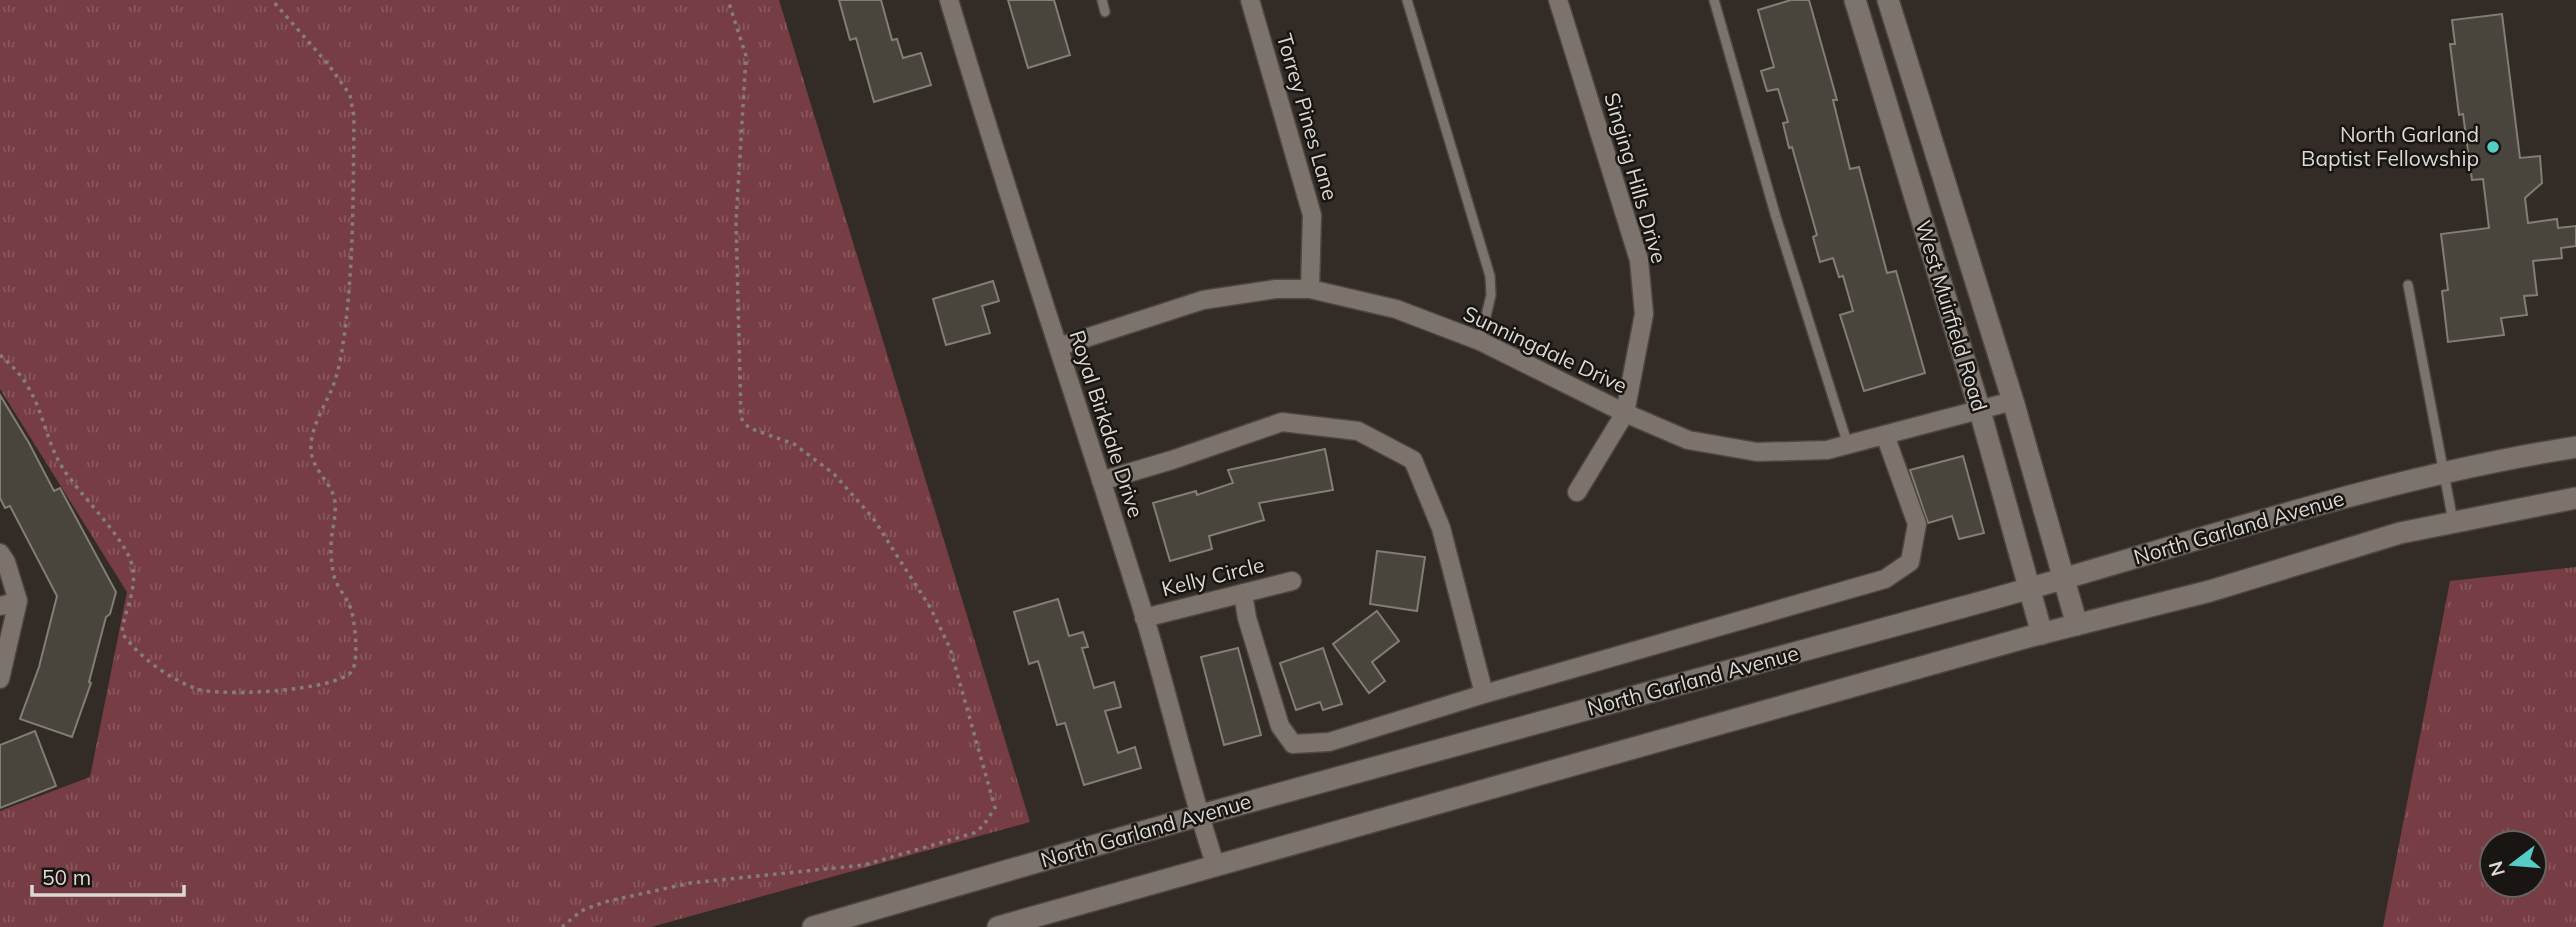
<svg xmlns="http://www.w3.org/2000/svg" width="2576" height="927" font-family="Mulish,sans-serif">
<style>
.grass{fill:url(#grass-tufts);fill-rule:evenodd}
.building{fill:#49453d;stroke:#827e74;stroke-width:2}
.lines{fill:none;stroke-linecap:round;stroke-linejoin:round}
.lane-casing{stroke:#4d4742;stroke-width:12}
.street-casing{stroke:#4d4742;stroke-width:21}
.secondary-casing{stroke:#4d4742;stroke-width:24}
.path{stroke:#847e79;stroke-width:3.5;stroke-dasharray:3.5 5;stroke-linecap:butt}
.lane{stroke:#7c736c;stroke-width:9}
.street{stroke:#7c736c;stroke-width:18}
.secondary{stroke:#7c736c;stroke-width:21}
.poi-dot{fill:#55cdc6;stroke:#181512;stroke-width:2.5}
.labels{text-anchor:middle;stroke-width:5;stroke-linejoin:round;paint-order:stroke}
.street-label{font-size:21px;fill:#dcd8d4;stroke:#181512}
.poi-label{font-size:21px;fill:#dcd8d4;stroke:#181512;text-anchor:end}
</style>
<defs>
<pattern id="grass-tufts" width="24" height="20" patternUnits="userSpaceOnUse" patternTransform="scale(1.75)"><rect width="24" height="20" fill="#763d44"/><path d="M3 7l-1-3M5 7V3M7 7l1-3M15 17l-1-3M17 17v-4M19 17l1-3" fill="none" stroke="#89585e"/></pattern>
</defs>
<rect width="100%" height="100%" fill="#332c26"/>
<path class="grass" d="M 0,0 L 779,0 L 1030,822 L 651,927 L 0,927 L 0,811 L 90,777 L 127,592 L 0,389 Z
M 2576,567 L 2576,927 L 2383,927 L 2450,581 ZM 2534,843 L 2534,885 L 2492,885 L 2492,843 Z"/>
<path class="building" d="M 839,0 L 881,0 L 892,40 L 897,39 L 903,58 L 921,53 L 931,85 L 874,102 L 856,38 L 850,40 Z
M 1008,0 L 1054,0 L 1070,55 L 1028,68 Z
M 1791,0 L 1809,0 L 1837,100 L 1833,100 L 1850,169 L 1859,167 L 1887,273 L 1896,271 L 1925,373 L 1864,391 L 1840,315 L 1853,311 L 1843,276 L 1839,277 L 1833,258 L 1820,262 L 1813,237 L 1817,235 L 1792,147 L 1789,148 L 1783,123 L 1788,122 L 1778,89 L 1767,91 L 1761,71 L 1774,67 L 1758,10 Z
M 2502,14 L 2520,158 L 2540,156 L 2542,183 L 2525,198 L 2528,223 L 2557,219 L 2558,228 L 2576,226 L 2576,246 L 2561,248 L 2562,258 L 2533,261 L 2537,295 L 2524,296 L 2527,315 L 2501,318 L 2504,335 L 2448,342 L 2442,291 L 2448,290 L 2441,234 L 2489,228 L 2483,179 L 2472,180 L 2463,114 L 2459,115 L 2450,44 L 2455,44 L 2452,20 Z
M 993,281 L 999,301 L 982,306 L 990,333 L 946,345 L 933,299 Z
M 0,395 L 29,443 L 54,491 L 60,488 L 116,592 L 110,614 L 106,617 L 89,682 L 91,683 L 72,737 L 20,719 L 39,667 L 57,596 L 10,506 L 5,508 L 0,498 Z
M 1325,449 L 1333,490 L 1259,503 L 1264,520 L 1209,536 L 1212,549 L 1170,561 L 1153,503 L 1196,491 L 1197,495 L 1233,483 L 1228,470 Z
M 1963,456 L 1984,533 L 1959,539 L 1952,516 L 1928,523 L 1910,470 Z
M 1377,551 L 1425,557 L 1417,611 L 1370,604 Z
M 1058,599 L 1069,636 L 1083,632 L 1088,647 L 1082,648 L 1094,688 L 1114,682 L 1121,707 L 1105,711 L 1118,753 L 1135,747 L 1141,768 L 1084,785 L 1065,723 L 1057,725 L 1038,661 L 1029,664 L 1014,612 Z
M 1377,611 L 1399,641 L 1372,662 L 1385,681 L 1369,693 L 1333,644 Z
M 1238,648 L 1261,735 L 1224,745 L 1201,657 Z
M 1323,648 L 1342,704 L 1323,710 L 1320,702 L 1296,710 L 1280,663 Z
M 35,731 L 56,786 L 0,808 L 0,745 Z"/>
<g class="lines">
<defs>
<path id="lane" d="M 1102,0 L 1105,12
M 1407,0 L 1490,276 L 1491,295 L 1480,341
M 1714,0 L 1776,217 L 1848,445
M 2408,285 L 2453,521"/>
<path id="street" d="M 949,0 C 1010,206 1080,410 1144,615 C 1169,698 1188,782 1215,864
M 1250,0 L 1312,215 L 1310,289
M 1558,0 L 1639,260 L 1644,314 L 1625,413 L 1577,492
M 1058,347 L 1203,300 L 1276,289 L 1310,289 L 1396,309 L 1480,341 L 1625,413 L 1688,440 L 1757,452 L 1827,450 L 2013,401
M 1101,481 L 1172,460 L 1282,422 L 1358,431 L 1413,460 L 1441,528 L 1484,694
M 0,553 L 6,562 L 18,601 L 0,679
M 1243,593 L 1247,618 L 1280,726 L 1293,744 L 1329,742 L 1484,694 L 1885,579 L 1910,562 L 1917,524 L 1885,435
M 0,606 L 18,601
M 1144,618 L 1292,581"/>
<path id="secondary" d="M 1855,0 L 1980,411 L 2042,634
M 1888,0 L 2013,401 L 2077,625
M 813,927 C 942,890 1072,851 1201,815 C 1455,744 1709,677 1963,607 C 2167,552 2367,480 2576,447
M 998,927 L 2028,637 L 2210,591 L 2400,533 L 2576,498"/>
</defs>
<use href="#lane" class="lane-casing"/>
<use href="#street" class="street-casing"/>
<use href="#secondary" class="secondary-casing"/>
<path class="path" d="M 0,355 C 11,365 21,374 28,387 C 44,413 47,445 64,470 C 81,496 125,538 132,565 C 138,590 124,610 122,633 C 140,658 168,678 197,689 C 220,697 338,691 352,671 C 359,660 355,621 351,609 C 347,597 337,588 334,576 C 331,563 330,547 332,534 C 334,522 337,509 334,497 C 329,480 312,469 311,450 C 310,429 323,409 331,391 C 337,377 341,359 343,344 C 354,269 353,193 354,117 L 350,95 L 328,64 L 272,0
M 562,927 L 581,911 L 604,902 L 690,883 L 864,865 L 974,833 L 983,826 L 995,808 L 950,648 L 930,607 L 901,562 L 873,518 L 834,474 L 794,444 L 749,428 L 741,418 L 736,222 L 746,56 L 728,0"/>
<use href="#lane" class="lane"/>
<use href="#street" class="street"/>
<use href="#secondary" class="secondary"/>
</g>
<circle class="poi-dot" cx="2493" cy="147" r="7"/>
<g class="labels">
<g class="street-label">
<text transform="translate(1307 117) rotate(74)" y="7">Torrey Pines Lane</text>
<text transform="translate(1635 178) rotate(74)" y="7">Singing Hills Drive</text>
<text transform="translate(1951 316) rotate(73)" y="7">West Muirfield Road</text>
<text transform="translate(1545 350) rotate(25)" y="7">Sunningdale Drive</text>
<text transform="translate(1106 424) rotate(72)" y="7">Royal Birkdale Drive</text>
<text transform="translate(2239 528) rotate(-16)" y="7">North Garland Avenue</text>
<text transform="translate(1213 577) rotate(-14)" y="7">Kelly Circle</text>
<text transform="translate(1693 681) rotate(-15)" y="7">North Garland Avenue</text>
<text transform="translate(1146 831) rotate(-16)" y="7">North Garland Avenue</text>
</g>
<g class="poi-label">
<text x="2479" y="142">North Garland<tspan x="2479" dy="24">Baptist Fellowship</tspan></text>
</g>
</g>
<g transform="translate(2513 864) rotate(254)"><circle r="33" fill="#181512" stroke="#666360" stroke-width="2"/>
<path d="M0-5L12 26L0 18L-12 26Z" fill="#55cdc6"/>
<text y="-10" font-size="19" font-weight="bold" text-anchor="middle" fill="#dcd8d4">N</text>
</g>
<path d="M32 885v10h152v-10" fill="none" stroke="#dcd8d4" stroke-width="3.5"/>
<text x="42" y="885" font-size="21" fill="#dcd8d4" stroke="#181512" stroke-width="5" paint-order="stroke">50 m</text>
</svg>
